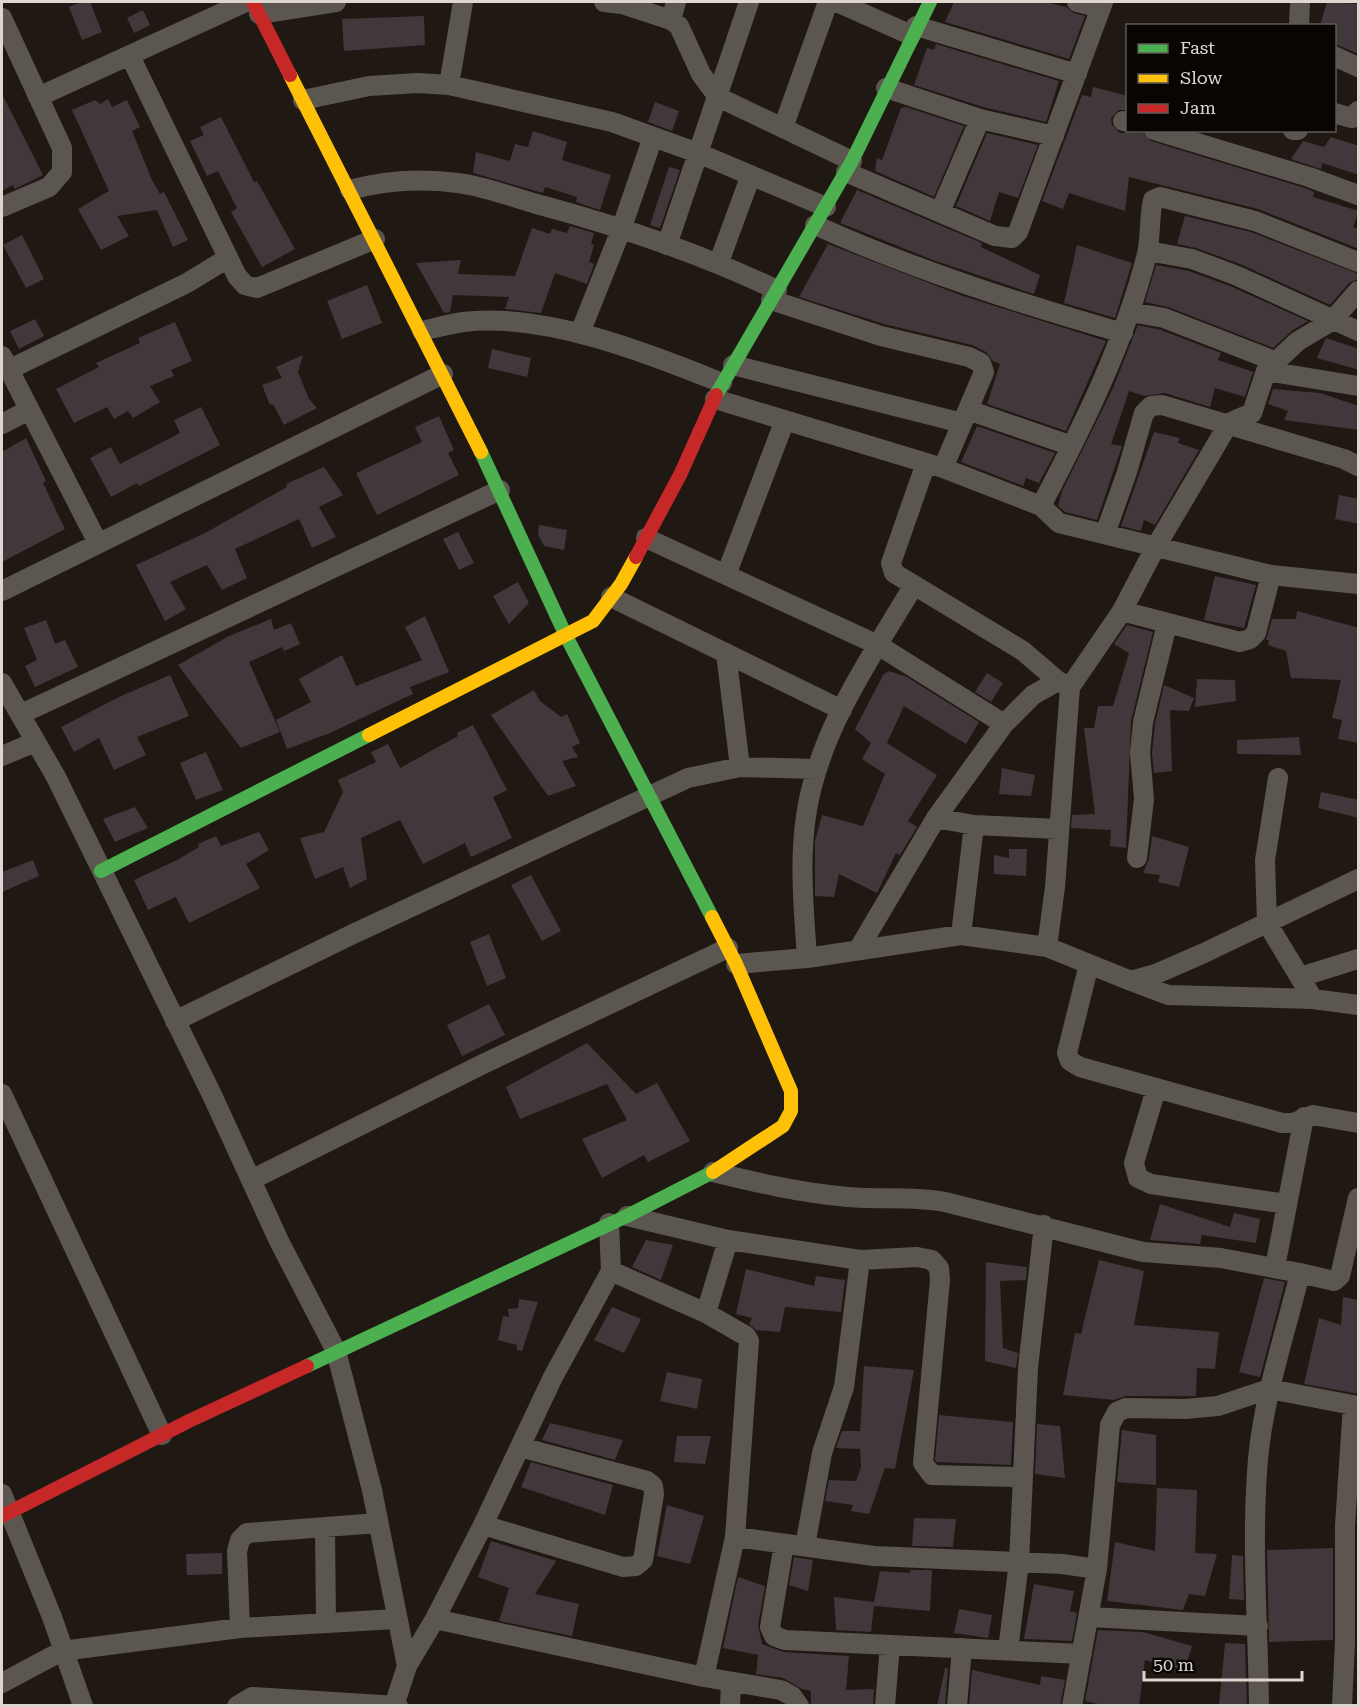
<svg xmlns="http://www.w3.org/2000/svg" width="1360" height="1707" font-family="'Roboto Serif',serif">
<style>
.building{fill:#40383b}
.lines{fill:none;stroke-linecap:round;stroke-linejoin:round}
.street{stroke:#5c5651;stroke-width:20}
.fast{stroke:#4caf50;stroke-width:14}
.slow{stroke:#ffc107;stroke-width:14}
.jam{stroke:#c62828;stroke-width:14}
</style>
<rect width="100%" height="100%" fill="#201813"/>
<path class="building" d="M 82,2 L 90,2 L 102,32 L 82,40 L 69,7 Z
M 954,2 L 1046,2 L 1066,7 L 1074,13 L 1085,16 L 1069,59 L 945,22 Z
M 1327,2 L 1359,4 L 1359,54 L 1335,44 L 1335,26 L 1320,26 Z
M 143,10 L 150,25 L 134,33 L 127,18 Z
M 424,16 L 425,45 L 344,51 L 342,19 Z
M 936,44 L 1059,81 L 1046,122 L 983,107 L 914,85 L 927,48 L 934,50 Z
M 1093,87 L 1128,96 L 1128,110 L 1119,110 L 1111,118 L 1112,125 L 1120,133 L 1143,133 L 1151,141 L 1305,188 L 1314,192 L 1313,197 L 1359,211 L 1353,227 L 1359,229 L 1359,249 L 1258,209 L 1129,177 L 1125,211 L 1069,193 L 1063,209 L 1042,201 L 1082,95 L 1091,97 Z
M 2,94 L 43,175 L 15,189 L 13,185 L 2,191 Z
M 108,99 L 112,107 L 127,100 L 140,127 L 132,131 L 152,180 L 160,194 L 164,192 L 188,240 L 173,247 L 157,210 L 117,216 L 129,236 L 101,250 L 78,209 L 109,191 L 72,110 L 95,100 L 100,104 Z
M 655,102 L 679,111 L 672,131 L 648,122 Z
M 906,107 L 964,126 L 934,197 L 875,171 L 877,158 L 882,160 L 901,108 Z
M 221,117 L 254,182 L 257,181 L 295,249 L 262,267 L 231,212 L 237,208 L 218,171 L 207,176 L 190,141 L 204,135 L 200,127 Z
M 533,131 L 567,142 L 562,160 L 611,175 L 600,210 L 576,202 L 577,197 L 545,187 L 543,193 L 473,173 L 476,152 L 510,161 L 515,144 L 528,147 Z
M 987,133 L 1038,145 L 1018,198 L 999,192 L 990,221 L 956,206 Z
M 1331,137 L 1359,146 L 1359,175 L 1322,163 L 1321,169 L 1291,159 L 1303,141 L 1324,147 Z
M 669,167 L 680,170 L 660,228 L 650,225 Z
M 857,190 L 982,243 L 981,247 L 1040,275 L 1034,294 L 933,260 L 840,223 Z
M 1185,216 L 1251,232 L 1359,274 L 1359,279 L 1349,283 L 1330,305 L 1240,264 L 1196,248 L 1177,244 Z
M 570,226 L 594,233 L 591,244 L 594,245 L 589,262 L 594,264 L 587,284 L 555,273 L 541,313 L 505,309 L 509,297 L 453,295 L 450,312 L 444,313 L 416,263 L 461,260 L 458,274 L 515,276 L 532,228 L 550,234 L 552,229 L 567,233 Z
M 22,235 L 44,279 L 26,288 L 3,245 Z
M 828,244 L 963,296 L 1106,341 L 1066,431 L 987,404 L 1000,364 L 993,361 L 986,352 L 972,345 L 884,324 L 799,297 Z
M 1077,245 L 1132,263 L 1115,318 L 1064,303 Z
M 1156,265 L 1189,271 L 1230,286 L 1308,321 L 1293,330 L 1273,348 L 1168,307 L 1145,302 Z
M 367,285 L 382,323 L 342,339 L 327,301 Z
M 35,319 L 44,336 L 19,349 L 10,331 Z
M 175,322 L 192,361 L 171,370 L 174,376 L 150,386 L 160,402 L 133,418 L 128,411 L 114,419 L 107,407 L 74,423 L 56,389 L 99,367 L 96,363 L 140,343 L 138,338 Z
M 1138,325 L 1161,330 L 1221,353 L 1218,360 L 1253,372 L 1245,397 L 1215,388 L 1210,407 L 1165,393 L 1145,396 L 1129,391 L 1111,444 L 1122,446 L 1097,520 L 1065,512 L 1058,506 L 1062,491 L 1113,388 Z
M 1326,338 L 1359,349 L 1359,370 L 1317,358 Z
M 492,349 L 531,358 L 527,377 L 488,368 Z
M 303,355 L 298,372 L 309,399 L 317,408 L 284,425 L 273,404 L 270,405 L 262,385 L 282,378 L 276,367 Z
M 1273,389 L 1320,393 L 1359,406 L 1359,430 L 1284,420 L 1288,411 L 1268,404 Z
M 201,407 L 220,445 L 139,486 L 137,483 L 111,497 L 90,458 L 111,447 L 120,464 L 180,433 L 174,420 Z
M 439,416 L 454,450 L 448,453 L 459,475 L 377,515 L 356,473 L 422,442 L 415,427 Z
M 977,426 L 1055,453 L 1039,483 L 1026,478 L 1023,486 L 961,462 Z
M 1154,432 L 1180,438 L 1178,443 L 1199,450 L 1155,525 L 1144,520 L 1141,531 L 1121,526 Z
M 26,438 L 46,481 L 43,483 L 65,529 L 2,562 L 2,452 Z
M 324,467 L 343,495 L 319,507 L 336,537 L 312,548 L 299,519 L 235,549 L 247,578 L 222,590 L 207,565 L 170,582 L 186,609 L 165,621 L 136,565 L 205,533 L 287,487 L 286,484 Z
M 1339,495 L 1359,499 L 1359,524 L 1335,519 Z
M 539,525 L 567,530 L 564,550 L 544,546 L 538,534 Z
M 458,532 L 474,563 L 459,570 L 443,539 Z
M 1215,576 L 1256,585 L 1244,628 L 1204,620 Z
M 518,582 L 529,603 L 509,624 L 493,596 Z
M 1297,611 L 1359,628 L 1359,743 L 1338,739 L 1342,720 L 1332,718 L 1341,680 L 1291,678 L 1286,651 L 1268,645 L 1269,640 L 1266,640 L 1272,619 L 1296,619 Z
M 425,616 L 449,672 L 410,687 L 413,694 L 402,699 L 330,733 L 287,749 L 276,720 L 311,702 L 299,679 L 342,655 L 356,686 L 422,660 L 405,627 Z
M 271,619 L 274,630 L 291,623 L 300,644 L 284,651 L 282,647 L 249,662 L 280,732 L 241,748 L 178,665 L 229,636 Z
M 46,620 L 55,644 L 65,640 L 78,667 L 35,687 L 25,666 L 37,660 L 24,628 Z
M 1127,625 L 1153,632 L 1131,721 L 1126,848 L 1110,846 L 1111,830 L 1071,828 L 1072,815 L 1095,814 L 1084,728 L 1094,728 L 1098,706 L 1113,706 L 1129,653 L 1114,644 Z
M 889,671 L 907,677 L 979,722 L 966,744 L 904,706 L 887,743 L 937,775 L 908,821 L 917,827 L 900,855 L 896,853 L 877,893 L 839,874 L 834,897 L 815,896 L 815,841 L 822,815 L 863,826 L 885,774 L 862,759 L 871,743 L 855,729 L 883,675 Z
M 987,673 L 1003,683 L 991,702 L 975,692 Z
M 170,675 L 189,716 L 137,737 L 146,755 L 114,770 L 99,738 L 74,752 L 61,727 L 121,696 Z
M 1197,679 L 1235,680 L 1236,701 L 1195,707 Z
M 1164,685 L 1194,698 L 1189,711 L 1170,710 L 1172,771 L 1154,773 L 1152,753 L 1155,724 Z
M 534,690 L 540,701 L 561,717 L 567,714 L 580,743 L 572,747 L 578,757 L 562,761 L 576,786 L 548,796 L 491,715 Z
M 473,725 L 507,790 L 493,797 L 512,838 L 471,857 L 465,843 L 423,864 L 400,820 L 361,838 L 367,879 L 350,888 L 343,867 L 315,879 L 300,838 L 324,832 L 343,792 L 338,780 L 376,762 L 371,752 L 388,744 L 400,768 L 458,736 L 457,733 Z
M 1299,737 L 1301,755 L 1237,754 L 1237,740 Z
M 206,752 L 223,790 L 196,800 L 180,763 Z
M 1002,768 L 1035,775 L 1031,796 L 999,794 Z
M 1321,792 L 1359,800 L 1359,818 L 1318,808 Z
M 135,807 L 148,828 L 115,842 L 103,819 Z
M 259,832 L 269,850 L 246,864 L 260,888 L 189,923 L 176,897 L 148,910 L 134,880 L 177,860 L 199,847 L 198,844 L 216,836 L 221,846 Z
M 1152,836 L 1189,847 L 1179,887 L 1158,882 L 1160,875 L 1143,873 L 1149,859 Z
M 1009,849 L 1027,849 L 1026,876 L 994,874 L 994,855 L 1009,858 Z
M 33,860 L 39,876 L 2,892 L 2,872 Z
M 531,875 L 561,931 L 542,941 L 511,885 Z
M 489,934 L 506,978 L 487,986 L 470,942 Z
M 489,1004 L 505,1035 L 462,1056 L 447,1025 Z
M 587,1043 L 636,1094 L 657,1083 L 690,1141 L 648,1162 L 644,1155 L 602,1178 L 582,1139 L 627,1120 L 607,1084 L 520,1119 L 506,1087 Z
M 1160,1204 L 1230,1227 L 1234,1213 L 1260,1219 L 1256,1243 L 1202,1235 L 1200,1244 L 1150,1240 Z
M 646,1240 L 673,1245 L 661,1280 L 632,1267 Z
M 1099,1260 L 1144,1271 L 1134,1325 L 1219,1332 L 1215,1369 L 1197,1368 L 1196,1396 L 1126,1396 L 1114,1400 L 1063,1395 L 1075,1333 L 1081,1334 Z
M 986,1262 L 1027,1267 L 1026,1280 L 1000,1281 L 1003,1348 L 1018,1353 L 1016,1368 L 985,1361 Z
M 746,1269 L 814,1286 L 816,1276 L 845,1280 L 841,1312 L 785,1307 L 780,1332 L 756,1330 L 749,1324 L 752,1318 L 736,1314 Z
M 1264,1278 L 1285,1282 L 1260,1377 L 1239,1372 Z
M 1343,1297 L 1359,1300 L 1359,1394 L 1304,1384 L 1319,1318 L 1341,1325 Z
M 519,1299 L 538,1302 L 522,1351 L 517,1350 L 517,1345 L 498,1340 L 503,1316 L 509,1317 L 508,1309 L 518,1308 Z
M 612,1307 L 641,1319 L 624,1353 L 594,1340 Z
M 864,1366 L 914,1370 L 895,1469 L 885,1468 L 869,1514 L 851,1511 L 853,1505 L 825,1501 L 829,1480 L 856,1481 L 861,1467 L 860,1449 L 836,1448 L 842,1431 L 860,1431 Z
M 667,1372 L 702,1379 L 697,1409 L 660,1401 Z
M 939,1415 L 1013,1422 L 1011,1465 L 937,1462 L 935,1460 Z
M 550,1423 L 623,1440 L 615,1460 L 542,1440 Z
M 1037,1424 L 1060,1426 L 1065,1478 L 1035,1474 Z
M 1122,1430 L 1156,1435 L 1156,1485 L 1117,1482 Z
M 677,1436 L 711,1436 L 705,1464 L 674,1462 Z
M 531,1462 L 613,1485 L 605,1515 L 521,1487 Z
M 1157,1488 L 1197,1490 L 1195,1553 L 1217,1554 L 1205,1596 L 1189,1594 L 1183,1610 L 1107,1601 L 1115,1542 L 1155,1551 Z
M 667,1505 L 704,1516 L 690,1564 L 657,1556 Z
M 914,1518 L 956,1519 L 953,1547 L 912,1546 Z
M 491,1541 L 556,1561 L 535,1594 L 579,1604 L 572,1636 L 499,1621 L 509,1588 L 478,1577 Z
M 1333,1548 L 1333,1640 L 1269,1642 L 1267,1550 Z
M 222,1553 L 222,1574 L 187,1575 L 186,1554 Z
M 1232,1555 L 1243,1556 L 1244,1600 L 1229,1599 Z
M 794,1557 L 813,1560 L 808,1591 L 789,1585 Z
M 910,1570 L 932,1570 L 930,1611 L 874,1606 L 871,1632 L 836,1630 L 834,1597 L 874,1602 L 880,1571 L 910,1573 Z
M 738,1577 L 765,1586 L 758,1625 L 762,1644 L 784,1652 L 849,1656 L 846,1690 L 874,1689 L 873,1706 L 811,1706 L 811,1691 L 802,1689 L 783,1678 L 756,1674 L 758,1655 L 723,1648 Z
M 1034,1584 L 1074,1591 L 1070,1611 L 1077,1613 L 1072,1641 L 1024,1639 Z
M 959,1609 L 992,1615 L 988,1638 L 954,1633 Z
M 1098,1630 L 1143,1632 L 1192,1646 L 1185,1670 L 1145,1660 L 1139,1706 L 1106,1706 L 1085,1701 Z
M 1225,1643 L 1245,1644 L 1247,1706 L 1219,1706 Z
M 945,1668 L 948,1668 L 945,1706 L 937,1706 Z
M 972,1670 L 1040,1685 L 1041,1676 L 1065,1680 L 1060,1706 L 969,1706 Z"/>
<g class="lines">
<path class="street" d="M 604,2 L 622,4 L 671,20 L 679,26 L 701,74 L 718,97 L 852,161
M 837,2 L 911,35
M 1077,2 L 1101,8
M 259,14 L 336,2
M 2,18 L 62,148 L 62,172 L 49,187 L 2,207
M 671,20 L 676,2
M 916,26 L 1077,74
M 1299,26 L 1300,2
M 130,56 L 237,276 L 245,285 L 257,288 L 375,239
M 1334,56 L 1358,67
M 449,85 L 463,2
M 886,88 L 980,119 L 1054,136
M 38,97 L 246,2
M 303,100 L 369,86 L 418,83 L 449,85 L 612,122 L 698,153 L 826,207
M 1334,113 L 1352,118 L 1358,111
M 1123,121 L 1128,122
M 783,128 L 828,2
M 1154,130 L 1309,177 L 1358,195
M 1293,130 L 1298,130
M 846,172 L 995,236 L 1012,238 L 1018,232 L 1103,2
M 350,190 C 386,180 420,178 458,183 C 483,186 509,196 533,203 C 616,225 699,253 777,290
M 940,212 L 980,119
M 815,225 C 915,270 1018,303 1123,333
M 667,245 L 749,2
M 1148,251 L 1192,259 L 1235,275 L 1358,331
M 719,262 L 751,175
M 771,300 L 881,336 L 969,357 L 981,363 L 984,372 L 943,468
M 1131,312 L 1164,318 L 1277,362
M 422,331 C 435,328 449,324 463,322 C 544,312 648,353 722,383
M 580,333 L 621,230 L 653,137
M 2,356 L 98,543
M 733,365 L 962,423
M 8,370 L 187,283 L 228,258
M 1266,371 L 1358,386
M 715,399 L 943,468 L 1041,506 L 1059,523 L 1271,575 L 1358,584
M 968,410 L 1072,446
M 2,424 L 29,410
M 926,463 L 891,563 L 894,573 L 1023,651 L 1058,681
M 1041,506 C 1084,424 1124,344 1147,254 C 1151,236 1149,217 1153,200 L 1160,197 L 1255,221 L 1358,262
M 1105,534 L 1127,472 L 1144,413 L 1151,406 L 1162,405 L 1344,459 L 1358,466
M 646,538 L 878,645 L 1004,724
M 726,575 L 785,420
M 2,591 L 443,374
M 611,597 L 842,710
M 1122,611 L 1240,642 L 1250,639 L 1256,633 L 1271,575
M 726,653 L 740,767
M 2,683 L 56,777 L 212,1095 L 279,1241 L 336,1351 L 372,1490 L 407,1666 L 394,1706
M 1070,687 L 1122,611 L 1155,548 L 1229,423 L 1252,413 L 1266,371 L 1298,341 L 1332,321 L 1358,291
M 21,714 L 500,490
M 2,756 L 35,742
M 1278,778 L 1265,860 L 1267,923 L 1313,999
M 936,818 L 974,825 L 1058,829
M 1137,858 L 1144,799 L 1140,753 L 1143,722 L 1167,624
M 961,935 L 974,825
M 858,950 L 936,818 L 1004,724 L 1033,695 L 1058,681 L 1070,687 L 1055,887 L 1047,947
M 807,958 C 804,911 799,863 806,816 C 818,732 871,657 914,585
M 736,964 L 807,958 L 961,935 L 1047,947 L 1131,981 L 1156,974 L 1204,953 L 1358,879
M 1089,964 L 1067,1053 L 1070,1061 L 1080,1067 L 1282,1123 L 1293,1123 L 1313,1115 L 1358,1123
M 1300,977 L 1358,959
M 1131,981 L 1168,995 L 1313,999 L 1358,1005
M 175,1021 L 353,934 L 688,778 L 740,767 L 816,769
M 1156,1089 L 1134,1163 L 1138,1178 L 1151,1184 L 1287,1204
M 2,1094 L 162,1435
M 713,1172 C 758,1183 802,1193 848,1197 C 881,1200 912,1196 945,1202 L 1143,1252 L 1221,1258 L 1300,1273 C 1285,1335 1264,1395 1258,1459 C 1251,1541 1258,1624 1259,1706
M 251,1180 L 483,1064 L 728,948
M 627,1216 L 728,1240 L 860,1260 L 917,1257 L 932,1260 L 939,1268 L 940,1280 L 923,1463 L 932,1475 L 1022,1477
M 1275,1267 L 1304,1117
M 611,1271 L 706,1313 L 746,1336 L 749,1341 L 735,1537 L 704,1677
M 1300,1273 L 1334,1281 L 1340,1276 L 1358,1198
M 706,1313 L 728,1240
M 2,1494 L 52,1617 L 83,1706
M 483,1525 L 623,1567 L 636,1566 L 643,1560 L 654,1494 L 653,1486 L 647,1481 L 520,1447
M 325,1527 L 326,1623
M 735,1537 L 874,1556 L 1062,1564 L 1097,1569 L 1110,1425 L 1117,1412 L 1126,1408 L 1185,1409 L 1218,1406 L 1269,1389 L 1358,1406
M 784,1544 L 770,1627 L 774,1636 L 785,1640 L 1082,1654
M 805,1546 L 822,1453 L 844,1387 L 860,1260
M 1089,1617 L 1258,1626
M 435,1619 L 704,1677 L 781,1690 L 792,1696 L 799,1706
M 240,1628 L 237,1551 L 240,1540 L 247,1533 L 378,1523
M 1008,1650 L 1019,1562 L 1028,1368 L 1044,1225
M 407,1666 L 435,1619 L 483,1525 L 553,1377 L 611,1271 L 609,1223
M 2,1683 L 62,1651 L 240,1628 L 396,1619
M 237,1706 L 252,1697 L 398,1706
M 730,1706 L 731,1682
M 885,1706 L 890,1645
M 957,1706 L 962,1648
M 1072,1706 L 1097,1569
M 1342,1706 L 1345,1642 L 1345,1525 L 1353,1405"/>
<path class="fast" d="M 716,395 L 852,161 L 930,2
M 481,452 L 566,636 L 712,917
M 101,871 L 369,735
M 307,1366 L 627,1216 L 713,1172"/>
<path class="slow" d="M 290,75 L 481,452
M 369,735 L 593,621 L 621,584 L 636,557
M 712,917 L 736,964 L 791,1091 L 791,1111 L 783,1126 L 713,1172"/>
<path class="jam" d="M 253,2 L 290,75
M 636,557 L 680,475 L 716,395
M 2,1516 L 189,1421 L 307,1366"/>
</g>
<rect width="1360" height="1707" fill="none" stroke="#dfd6d0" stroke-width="6"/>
<rect x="1126" y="24" width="210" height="108" fill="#090503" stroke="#5f5955" stroke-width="1.5"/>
<rect x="1138" y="44" width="30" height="9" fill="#4caf50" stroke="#5f5955" stroke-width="1.5"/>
<text x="1180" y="54" font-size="18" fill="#dfd6d0">Fast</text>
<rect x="1138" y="74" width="30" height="9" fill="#ffc107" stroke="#5f5955" stroke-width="1.5"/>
<text x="1180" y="84" font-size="18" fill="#dfd6d0">Slow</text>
<rect x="1138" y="104" width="30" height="9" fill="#c62828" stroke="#5f5955" stroke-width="1.5"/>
<text x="1180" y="114" font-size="18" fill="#dfd6d0">Jam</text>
<path d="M1144 1671v9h158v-9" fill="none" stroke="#dfd6d0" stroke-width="3"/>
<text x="1153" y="1671" font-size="18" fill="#dfd6d0" stroke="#090503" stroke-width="4.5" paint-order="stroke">50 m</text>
</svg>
